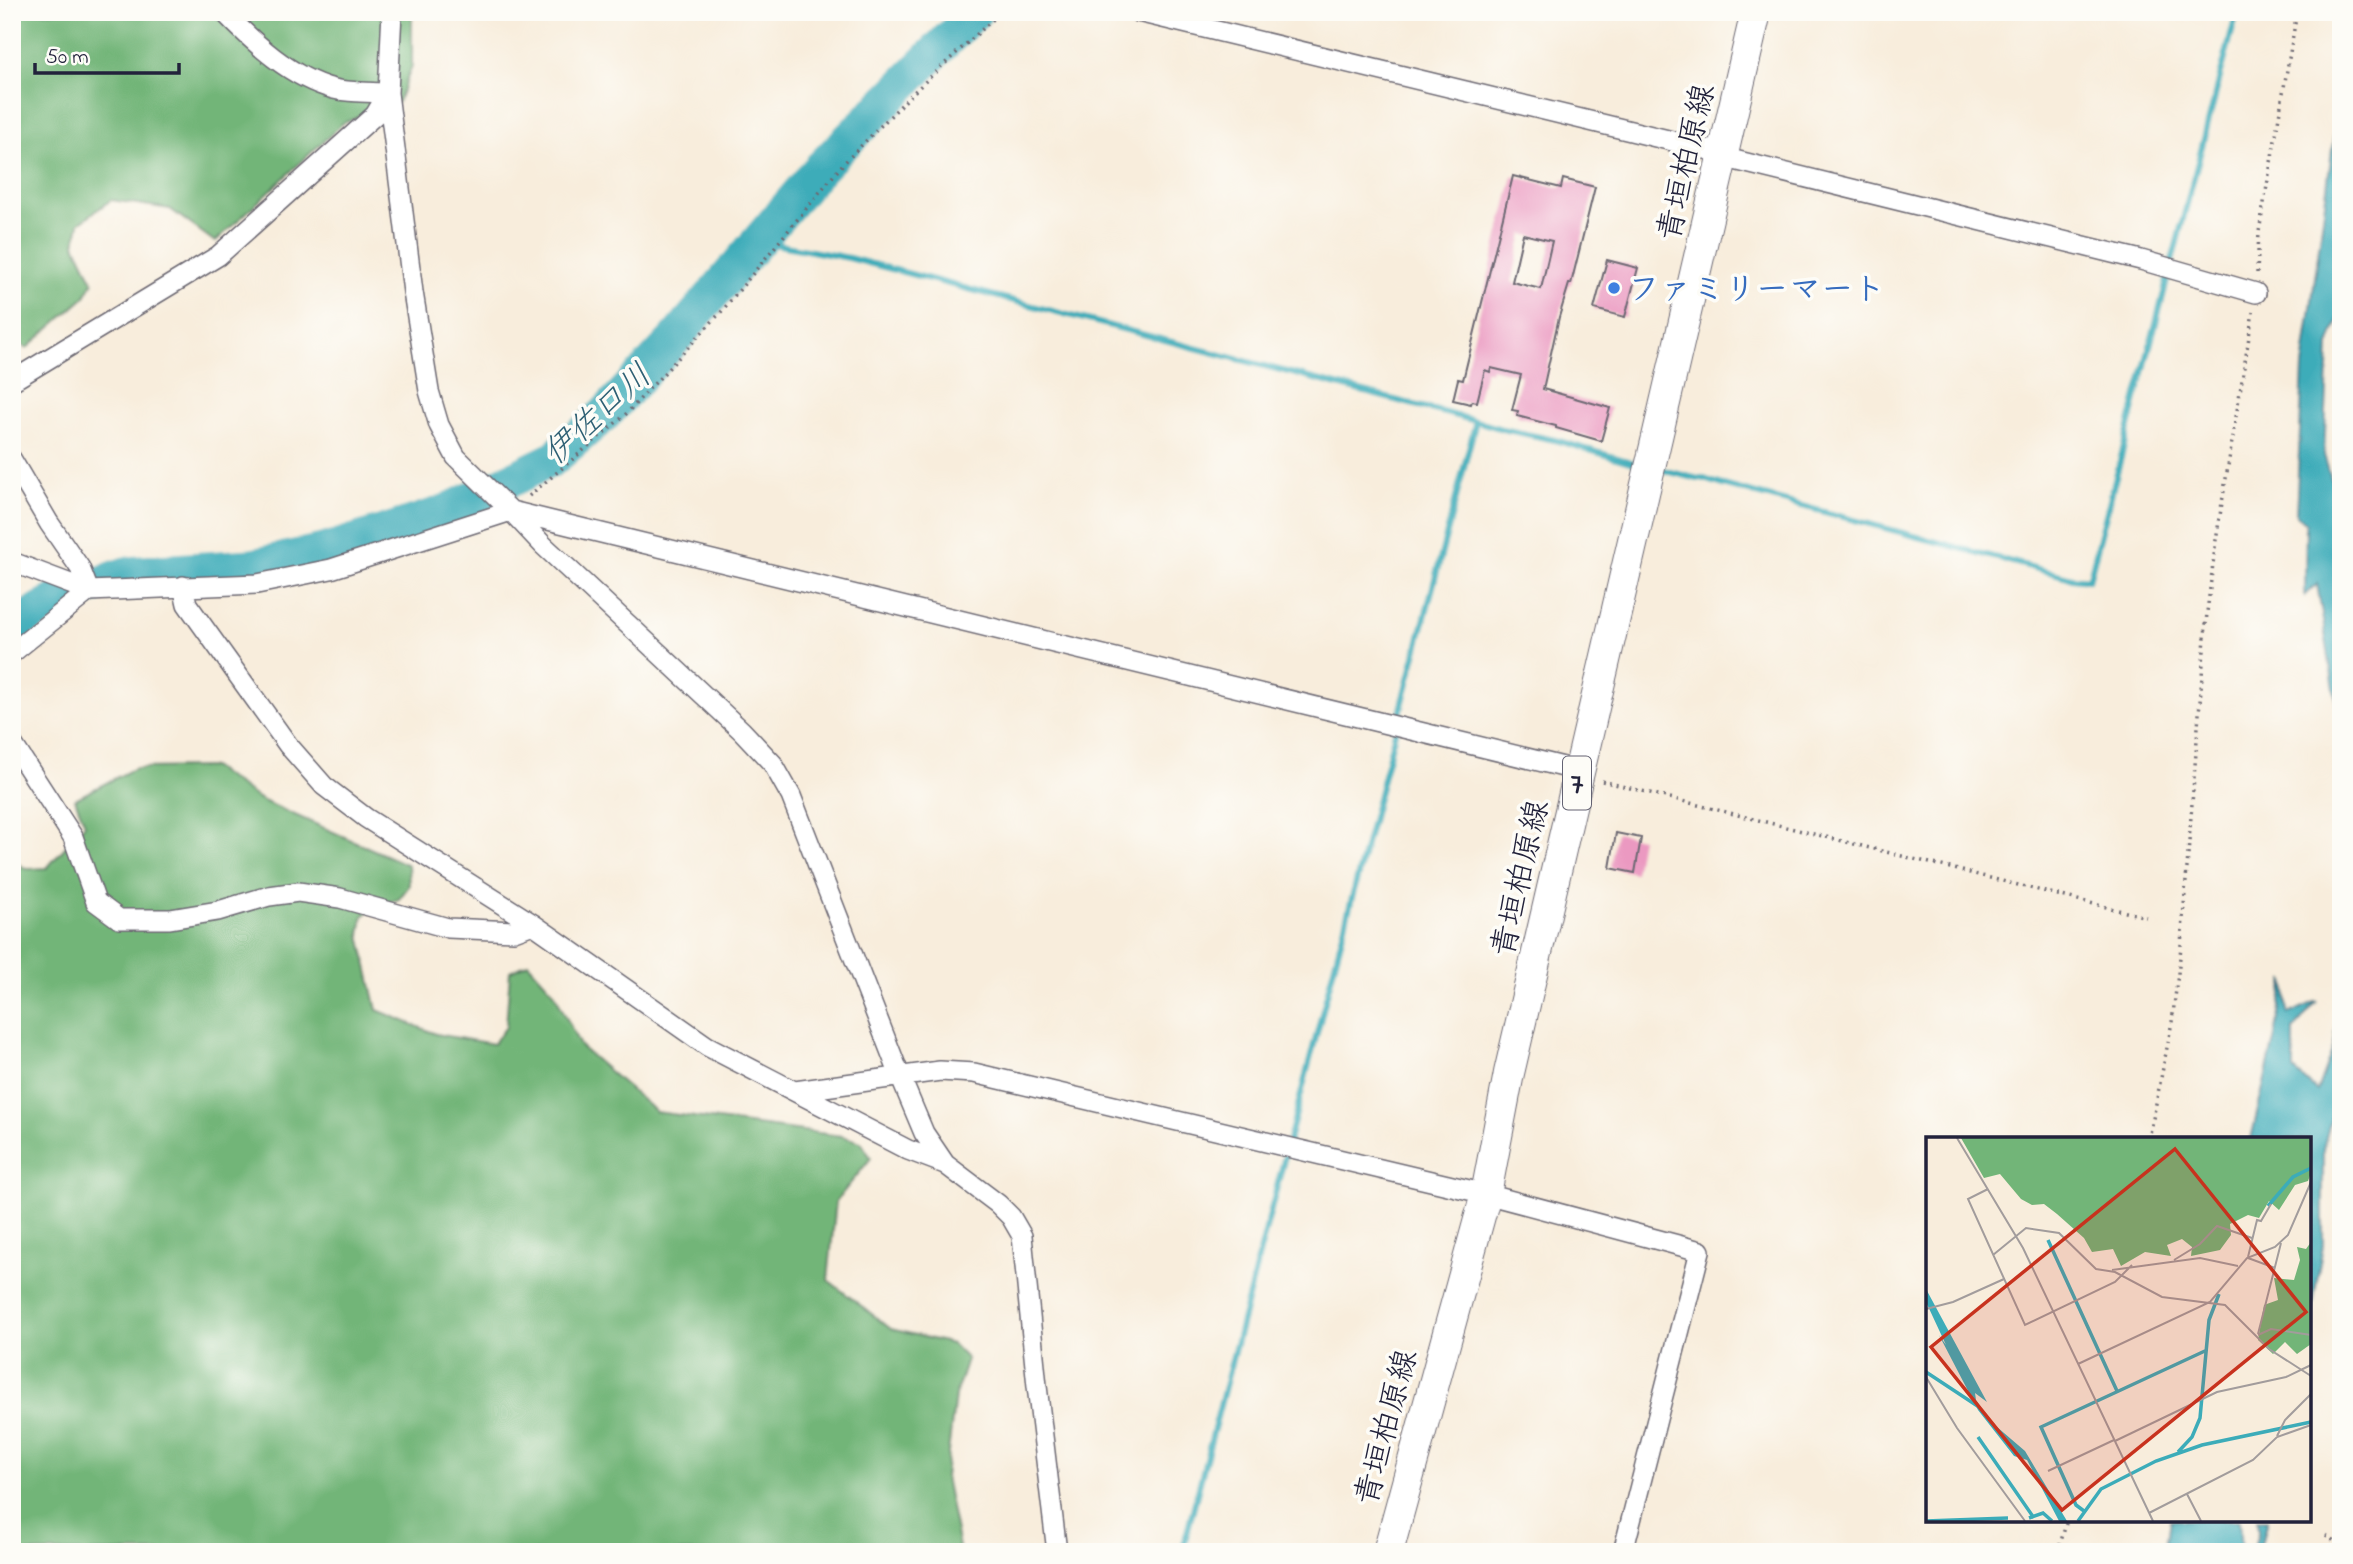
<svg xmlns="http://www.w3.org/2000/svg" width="2353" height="1564" font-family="'Indie Flower','Klee One',sans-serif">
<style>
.forest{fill:#72b578;stroke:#4a6c5a;stroke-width:2}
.water{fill:#3cacb9;stroke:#2f677a;stroke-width:2}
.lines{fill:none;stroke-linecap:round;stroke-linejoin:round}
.stream{stroke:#3cacb9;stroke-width:6}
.river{stroke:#3cacb9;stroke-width:35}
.building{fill:#eb99c1;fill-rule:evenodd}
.street-casing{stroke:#6d6973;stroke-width:22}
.primary-casing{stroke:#6d6973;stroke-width:32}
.path{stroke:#6d6973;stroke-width:3.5;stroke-dasharray:2 5;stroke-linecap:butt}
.street{stroke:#fff;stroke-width:19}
.primary{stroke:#fff;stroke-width:30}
.shop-dot{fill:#3f7fe0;stroke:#fdfcf7;stroke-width:2.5}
.labels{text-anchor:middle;stroke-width:7;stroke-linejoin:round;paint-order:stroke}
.shield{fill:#fdfcf7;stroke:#646373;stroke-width:2}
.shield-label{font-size:30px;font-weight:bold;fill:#22223b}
.street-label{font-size:32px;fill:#22223b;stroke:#fdfcf7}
.shop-label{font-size:32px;font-weight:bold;fill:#366cbe;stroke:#fdfcf7;text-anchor:start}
.water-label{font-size:33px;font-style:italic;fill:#2e6074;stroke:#fdfcf7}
.inset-river{fill:none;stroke:#3cacb9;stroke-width:3.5}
.inset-road{fill:none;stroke:#a29c9c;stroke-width:2}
.view{fill:#c8321e;fill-opacity:0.15;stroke:#c8321e;stroke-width:3.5}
.inset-edge{fill:none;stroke:#22223b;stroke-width:3.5}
</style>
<rect width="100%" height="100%" fill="#fdfcf7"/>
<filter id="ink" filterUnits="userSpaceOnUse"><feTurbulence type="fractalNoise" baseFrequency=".0143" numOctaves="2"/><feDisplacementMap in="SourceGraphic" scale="14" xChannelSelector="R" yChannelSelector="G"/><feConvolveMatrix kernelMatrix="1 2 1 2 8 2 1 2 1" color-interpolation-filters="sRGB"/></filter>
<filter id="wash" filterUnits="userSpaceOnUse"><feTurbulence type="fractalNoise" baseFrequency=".00686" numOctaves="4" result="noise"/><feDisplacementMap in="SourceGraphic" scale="28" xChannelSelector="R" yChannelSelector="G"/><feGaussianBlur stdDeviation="1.57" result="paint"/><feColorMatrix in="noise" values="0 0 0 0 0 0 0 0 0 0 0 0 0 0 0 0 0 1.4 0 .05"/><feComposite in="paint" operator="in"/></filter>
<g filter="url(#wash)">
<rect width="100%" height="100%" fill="#f8eddc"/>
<path class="forest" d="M 12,12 L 412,12 L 412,66 L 398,102 L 343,123 L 215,242 L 170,209 L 111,200 L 79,223 L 75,244 L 93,282 L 84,298 L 26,349 L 12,335 Z
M 212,767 L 261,800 L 408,865 L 409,886 L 398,900 L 379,904 L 363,916 L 360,935 L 377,1010 L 436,1034 L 493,1044 L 506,1027 L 510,971 L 528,963 L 554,992 L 580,1046 L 656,1112 L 842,1136 L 861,1142 L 871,1158 L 836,1201 L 828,1280 L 891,1329 L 952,1344 L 967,1359 L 955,1396 L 945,1477 L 960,1552 L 12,1552 L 12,861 L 27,869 L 47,868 L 85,824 L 75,799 L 135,768 Z"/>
<path class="water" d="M 2341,83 L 2341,311 L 2329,346 L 2324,455 L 2341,512 L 2341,732 L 2317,584 L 2305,596 L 2306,523 L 2296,515 L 2303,367 Z
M 2285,979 L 2288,1014 L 2317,1001 L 2294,1029 L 2294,1070 L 2317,1091 L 2334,1045 L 2341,989 L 2341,1081 L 2323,1149 L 2323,1245 L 2309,1328 L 2309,1139 L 2251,1139 L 2275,1036 Z
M 2170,1520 L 2239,1520 L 2241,1552 L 2165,1552 Z
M 2257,1520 L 2267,1520 L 2259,1552 L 2253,1552 L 2258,1533 Z"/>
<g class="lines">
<path class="stream" d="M 758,241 L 849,258 L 1476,421 L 1502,429 L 1555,440 L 1641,465
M 1659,469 L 1698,479 L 1701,478 L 1723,485 L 2072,578 L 2089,580 L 2237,12
M 1182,1552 L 1476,421"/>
<path class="river" d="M 12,627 L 58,599 L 126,574 L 252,566 L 327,550 L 443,513 L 553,459 L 605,414 L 675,339 L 821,167 L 975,12"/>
</g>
<g id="blocks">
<path class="building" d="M 1513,176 L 1561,188 L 1563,179 L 1595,187 L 1571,284 L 1569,284 L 1559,317 L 1543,389 L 1610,408 L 1601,441 L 1556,428 L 1556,426 L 1517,416 L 1518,411 L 1512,410 L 1521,375 L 1491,368 L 1490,372 L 1485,370 L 1477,402 L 1472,401 L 1471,404 L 1453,400 L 1458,379 L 1463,380 ZM 1523,234 L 1552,241 L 1541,289 L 1512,282 Z
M 1607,260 L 1638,268 L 1625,317 L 1594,309 Z
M 1616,833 L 1641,838 L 1635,873 L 1610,868 Z"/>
</g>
</g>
<g filter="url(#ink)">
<use href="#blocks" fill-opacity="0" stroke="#6d6973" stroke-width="2"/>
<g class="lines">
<defs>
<path id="street" d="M 224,12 C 254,43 291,78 334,89 C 351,93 371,92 388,93
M 392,12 L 388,93 L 413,292 L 429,391 L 439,425 L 456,457 L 511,511 L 543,545 L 742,731 L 773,764 L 791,796 L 900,1076 L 924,1133 L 945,1164 L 998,1204 L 1011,1217 L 1022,1236 L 1037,1386 L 1057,1552
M 1138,12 L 1722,153
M 1722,157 L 2141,260 L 2256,293
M 12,381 L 218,256 L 375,115 L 388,93
M 12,460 L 49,523 L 80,568 L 89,591
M 12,562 L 89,591 L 257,584 L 331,569 L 511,511 L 1580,771
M 183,586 L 187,604 L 288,745 L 324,786 L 366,818 L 533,924 L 707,1046 L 908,1150 L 945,1164
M 12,653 L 89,591
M 12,743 L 73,837 L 96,902 L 119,919 L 170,919 L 218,911 L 269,896 L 298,892 L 340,898 L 448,928 L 514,931 L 533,924
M 795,1091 L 940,1071 L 974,1073 L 1486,1194 L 1700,1251 L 1623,1552"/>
<path id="primary" d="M 1388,1552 L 1486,1194 L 1509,1073 L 1756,12"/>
</defs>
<use href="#street" class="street-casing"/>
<use href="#primary" class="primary-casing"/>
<path class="path" d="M 2257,273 L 2259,232 L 2297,12
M 529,496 L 625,415 L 722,311 L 843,164 L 915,91 L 1001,12
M 1602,781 L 2146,917
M 2149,1139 L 2172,1022 L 2180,957 L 2207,612 L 2216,540 L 2253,312
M 2326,1535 L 2341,1546
M 2058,1552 L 2067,1520"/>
<use href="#street" class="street"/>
<use href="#primary" class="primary"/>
</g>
</g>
<circle class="shop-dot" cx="1614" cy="288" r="7"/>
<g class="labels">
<rect class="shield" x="1563" y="756.5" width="28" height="53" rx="5"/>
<g class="shield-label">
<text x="1577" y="793">7</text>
</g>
<g class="street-label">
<text transform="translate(1685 162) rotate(-77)" y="11">青垣柏原線</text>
<text transform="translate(1519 878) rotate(-77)" y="11">青垣柏原線</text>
<text transform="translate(1385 1427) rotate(-75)" y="11">青垣柏原線</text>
</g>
<g class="shop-label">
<text x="1628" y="299">ファミリーマート</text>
</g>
<g class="water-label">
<text transform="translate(596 413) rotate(-42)" y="12">伊佐口川</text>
</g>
</g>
<g transform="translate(1926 1137)">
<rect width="385" height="385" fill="#f8eddc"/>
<path d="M 35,1 L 385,1 L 385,36 L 382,44 L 369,48 L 353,73 L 343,64 L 333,81 L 322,78 L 304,87 L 305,98 L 294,113 L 265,119 L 266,110 L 256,102 L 241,108 L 245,119 L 219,115 L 195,129 L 187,112 L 166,115 L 158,101 L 131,77 L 118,67 L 106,68 L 95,62 L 74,37 L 58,41 ZM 385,105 L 385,207 L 371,217 L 359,205 L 347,217 L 332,203 L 338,168 L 352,163 L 348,141 L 368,143 L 374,123 L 371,110 L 380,112 Z" fill="#72b578"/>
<path d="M 0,152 L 61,265 L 49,256 L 50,263 L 64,284 L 99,314 L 141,384 L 133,384 L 101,323 L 88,319 L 52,273 L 13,198 L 20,208 L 0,165 Z" fill="#3cacb9"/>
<path class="inset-river" d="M 342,69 L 367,40 L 385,31M 122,103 L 191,254M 0,235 L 53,270M 52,300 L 108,381M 252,315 L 266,300 L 274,281 L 283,183 L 293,157M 158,374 L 150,368 L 115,290 L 281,213M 103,381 L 117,376 L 126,384M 0,384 L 82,381M 152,384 L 175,352 L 230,324 L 276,308 L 385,285"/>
<path class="inset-road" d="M 31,1 L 97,111 L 227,384M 62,52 L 42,62 L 99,188 L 189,145 L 206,128M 67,118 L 100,91 L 133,96 L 170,132 L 189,135 L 236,160 L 299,168 L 343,212 L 385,239M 322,120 L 331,83 L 335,84 L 345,67M 322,121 L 349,131M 248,123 L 274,107 L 291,89 L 326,101M 186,133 L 274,121 L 312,129M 0,172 L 27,165 L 78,142M 332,197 L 355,106M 332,198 L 345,192 L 385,198M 152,227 L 284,165 L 321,121 L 349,110 L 362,98 L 385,45M 0,240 L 31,291 L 99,384M 351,299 L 359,283 L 385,257M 189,304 L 291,255 L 360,240 L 385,228M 122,334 L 188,303M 261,357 L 275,384M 223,376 L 327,323 L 351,300 L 385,288"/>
<path class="view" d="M 249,12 L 380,175 L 136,373 L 5,210 Z"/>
<rect width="385" height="385" class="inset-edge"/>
</g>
<rect width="2353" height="1564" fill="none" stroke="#fdfcf7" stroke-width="42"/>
<path d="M35 63v10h144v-10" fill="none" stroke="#22223b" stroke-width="3.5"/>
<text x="46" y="63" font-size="21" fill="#22223b" stroke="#fdfcf7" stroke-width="5" paint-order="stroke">50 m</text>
</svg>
